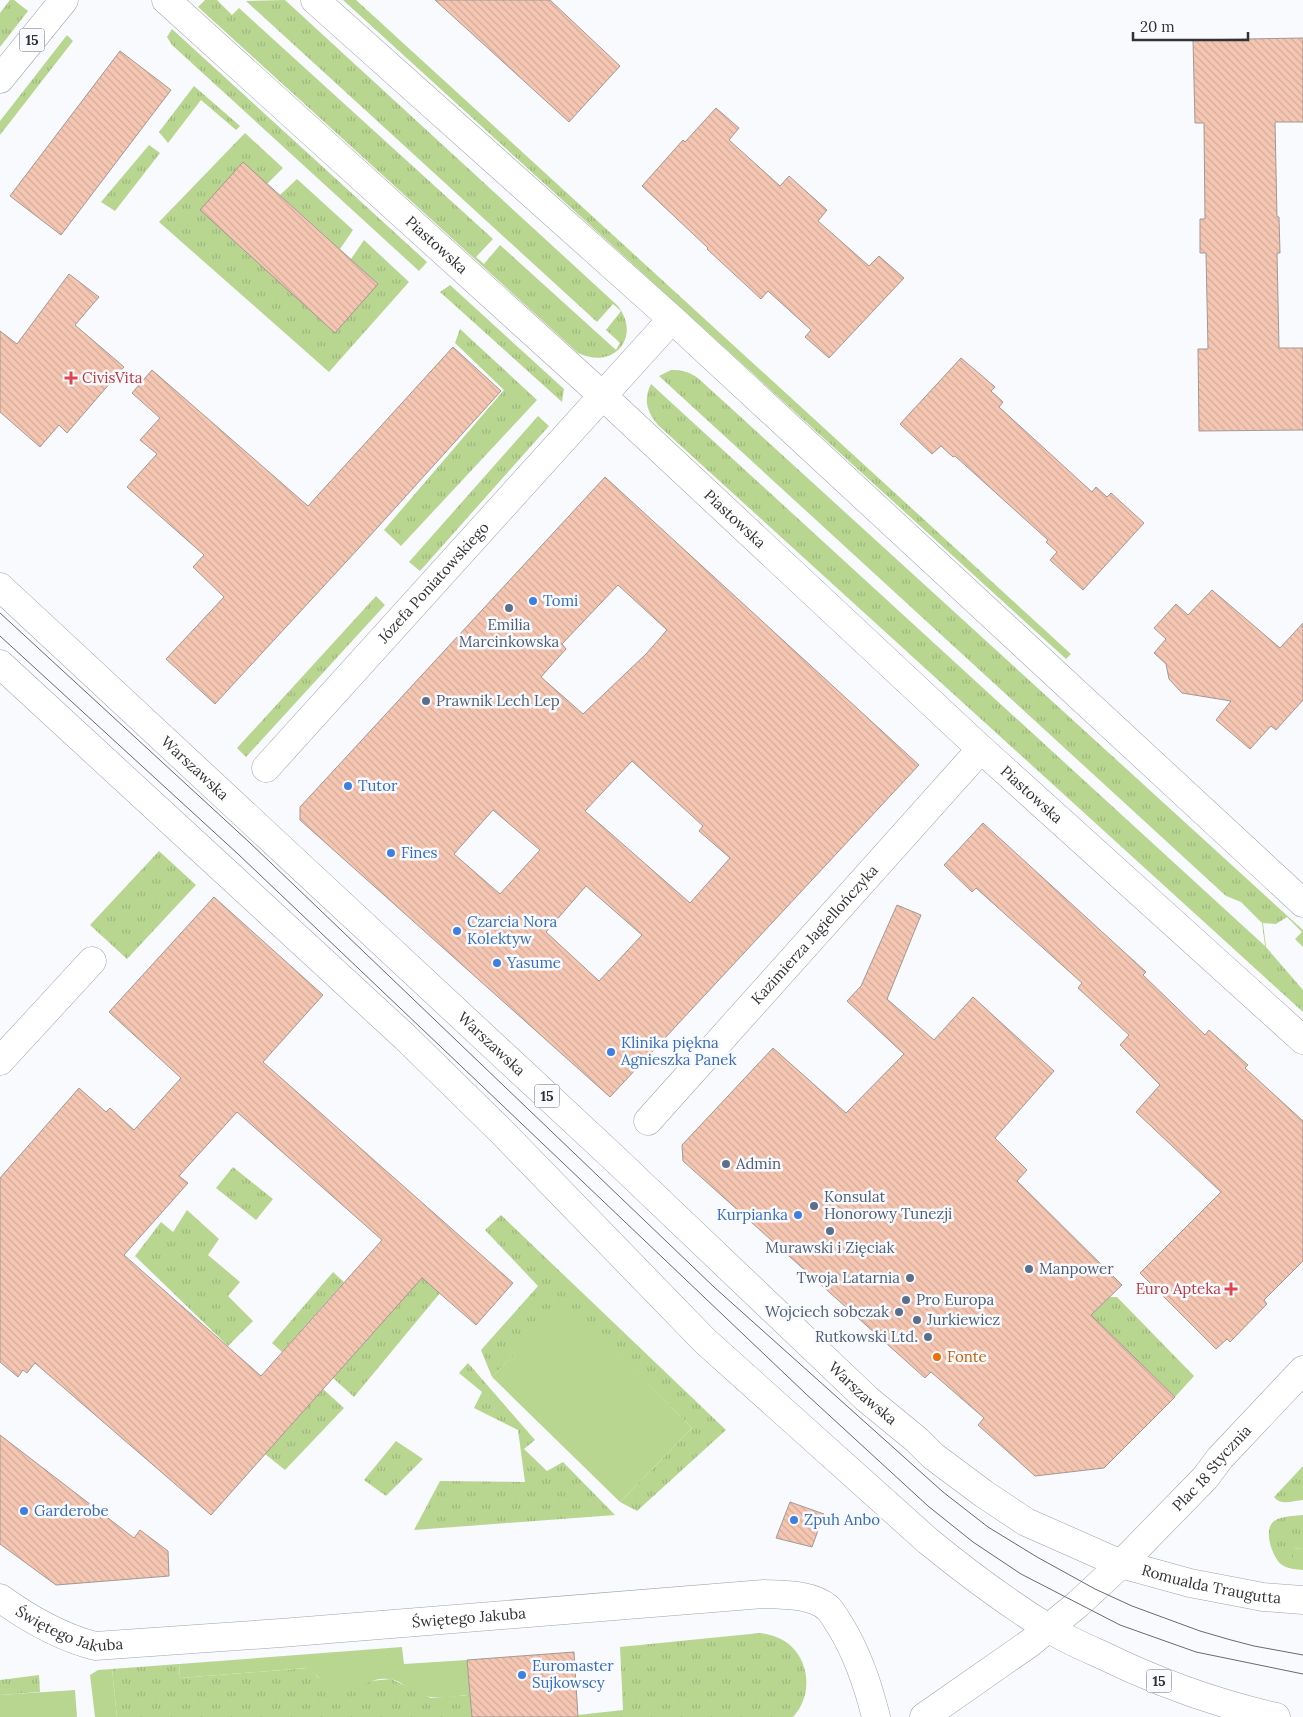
<svg xmlns="http://www.w3.org/2000/svg" width="1303" height="1717" font-family="Lora,serif">
<style>
.grass{fill:url(#grass-tufts)}
.garden{fill:#b8d690}
.building{fill:url(#building-back-hatch);stroke:#a29995;fill-rule:evenodd}
.lines{fill:none;stroke-linecap:round;stroke-linejoin:round}
.minor-casing{stroke:#9fa2aa;stroke-width:29}
.primary-casing{stroke:#9fa2aa;stroke-width:29}
.minor{stroke:#fff;stroke-width:28}
.primary{stroke:#fff;stroke-width:28}
.tram{stroke:#686a6d;stroke-width:1}
.health-dot{fill:#e0444e;stroke:#f9fafe;stroke-width:2}
.shop-dot{fill:#3f7fe0;stroke:#f9fafe;stroke-width:2}
.service-dot{fill:#5c6f8a;stroke:#f9fafe;stroke-width:2}
.food-dot{fill:#e8710a;stroke:#f9fafe;stroke-width:2}
.labels{text-anchor:middle;stroke-width:5;stroke-linejoin:round;paint-order:stroke}
.shield{fill:#f9fafe;stroke:#6c6e71;stroke-width:1}
.shield-label{font-size:14px;font-weight:bold;fill:#303235}
.street-label{font-size:15px;fill:#303235;stroke:#f9fafe}
.health-label{font-size:15px;fill:#be3a42;stroke:#f9fafe;text-anchor:start}
.shop-label{font-size:15px;fill:#366cbe;stroke:#f9fafe;text-anchor:start}
.service-label{font-size:15px;fill:#4e5e75;stroke:#f9fafe;text-anchor:start}
.food-label{font-size:15px;fill:#c56008;stroke:#f9fafe;text-anchor:start}
</style>
<defs>
<pattern id="grass-tufts" width="24" height="20" patternUnits="userSpaceOnUse" patternTransform="scale(1.25)"><rect width="24" height="20" fill="#b8d690"/><path d="M3 7l-1-3M5 7V3M7 7l1-3M15 17l-1-3M17 17v-4M19 17l1-3" fill="none" stroke="#9eb87d"/></pattern>
<pattern id="building-back-hatch" width="6" height="6" patternUnits="userSpaceOnUse" patternTransform="scale(1.25)"><rect width="6" height="6" fill="#f5c6b2"/><path d="M-1 5l2 2M0 0l6 6M5-1l2 2" fill="none" stroke="#d2ab9a"/></pattern>
</defs>
<rect width="100%" height="100%" fill="#f9fafe"/>
<path class="grass" d="M 10,0 L 14,0 L 28,11 L 0,47 L 0,13 Z
M 205,0 L 217,0 L 232,15 L 239,8 L 493,239 L 476,257 L 484,264 L 500,245 L 616,350 L 620,343 L 606,330 L 621,311 L 613,304 L 597,322 L 246,1 L 285,0 L 618,306 C 642,338 613,370 578,353 L 198,7 Z
M 343,0 L 356,0 L 1071,654 L 1066,659 Z
M 172,29 L 427,262 L 419,271 L 172,45 L 167,37 Z
M 67,35 L 73,41 L 0,135 L 0,121 Z
M 194,86 L 240,126 L 236,130 L 201,100 L 168,143 L 159,132 Z
M 245,133 L 283,168 L 267,184 L 243,162 L 351,259 L 364,240 L 409,282 L 329,372 L 159,222 Z
M 149,145 L 160,153 L 115,211 L 101,202 Z
M 297,179 L 353,230 L 340,249 L 280,195 Z
M 450,285 L 564,389 L 562,402 L 440,292 Z
M 460,329 L 537,400 L 401,546 L 384,530 L 504,390 L 455,343 Z
M 671,370 C 683,370 690,372 699,379 L 1303,930 L 1303,947 L 1295,939 L 1302,932 L 1287,917 L 1276,924 L 1263,923 L 1266,947 L 1303,990 L 1303,1012 L 659,426 C 647,413 643,400 651,384 L 1265,946 L 1262,923 L 1241,902 L 1226,896 L 659,376 Z
M 538,416 L 549,426 L 420,571 L 409,562 Z
M 376,596 L 385,605 L 246,757 L 237,748 Z
M 159,851 L 196,885 L 127,959 L 90,925 Z
M 233,1167 L 273,1199 L 256,1220 L 216,1188 Z
M 187,1210 L 219,1239 L 208,1255 L 240,1282 L 228,1296 L 253,1321 L 228,1346 L 135,1256 L 161,1222 L 173,1232 Z
M 501,1215 L 726,1430 L 637,1511 L 620,1502 L 692,1428 L 565,1303 L 492,1377 L 481,1350 L 538,1286 L 485,1230 Z
M 333,1272 L 344,1282 L 282,1352 L 272,1343 Z
M 422,1277 L 440,1293 L 354,1397 L 333,1378 Z
M 1109,1297 L 1117,1297 L 1194,1376 L 1175,1397 L 1091,1315 Z
M 468,1363 L 535,1440 L 524,1449 L 547,1471 L 563,1462 L 615,1515 L 414,1530 L 440,1481 L 525,1482 L 518,1430 L 474,1408 L 482,1392 L 459,1373 Z
M 323,1389 L 344,1408 L 285,1470 L 265,1454 Z
M 396,1441 L 423,1459 L 386,1496 L 364,1480 Z
M 1303,1466 L 1303,1500 C 1293,1501 1281,1506 1274,1497 Z
M 1303,1515 L 1303,1548 L 1293,1549 L 1293,1569 C 1289,1568 1285,1567 1282,1565 C 1273,1558 1263,1532 1273,1522 C 1279,1516 1294,1516 1303,1515 Z
M 760,1633 C 772,1635 783,1638 792,1647 C 811,1666 811,1698 793,1717 L 578,1717 L 578,1715 L 623,1710 L 620,1647 Z
M 179,1664 L 180,1678 L 308,1668 L 318,1677 L 341,1687 L 351,1688 L 370,1681 L 391,1679 L 431,1698 L 470,1695 L 472,1717 L 117,1717 L 112,1669 Z
M 39,1675 L 40,1692 L 0,1695 L 0,1680 Z"/>
<path class="garden" d="M 565,1302 L 692,1428 L 620,1502 L 492,1377 Z
M 1303,1548 L 1303,1570 L 1293,1569 L 1293,1549 Z
M 402,1647 L 404,1664 L 467,1660 L 470,1695 C 453,1696 432,1701 417,1693 C 408,1689 400,1680 389,1679 C 374,1677 366,1685 352,1688 C 336,1691 319,1678 307,1668 L 180,1678 L 179,1664 Z
M 112,1669 L 117,1717 L 95,1717 L 90,1675 L 98,1670 Z
M 75,1690 L 77,1717 L 0,1717 L 0,1695 Z"/>
<path class="building" d="M 435,0 L 550,0 L 620,66 L 569,122 Z
M 1303,38 L 1303,122 L 1275,122 L 1277,217 L 1279,217 L 1280,253 L 1277,253 L 1279,348 L 1303,348 L 1303,430 L 1199,431 L 1198,349 L 1208,349 L 1206,253 L 1200,253 L 1200,219 L 1205,219 L 1204,123 L 1195,123 L 1193,40 Z
M 120,51 L 171,90 L 61,235 L 10,196 Z
M 716,108 L 739,128 L 729,140 L 780,186 L 789,176 L 827,210 L 818,221 L 869,266 L 879,256 L 904,278 L 829,358 L 805,337 L 811,330 L 768,291 L 761,299 L 707,249 L 708,248 L 642,186 L 683,140 L 685,142 Z
M 243,162 L 378,284 L 335,333 L 200,210 Z
M 69,274 L 99,297 L 75,325 L 124,367 L 67,433 L 59,425 L 40,447 L 0,412 L 0,331 L 17,344 Z
M 453,347 L 501,391 L 358,549 L 215,704 L 166,659 L 224,597 L 193,567 L 204,555 L 127,487 L 157,454 L 140,440 L 160,418 L 132,393 L 152,370 L 308,506 Z
M 961,358 L 995,387 L 991,391 L 1003,402 L 999,407 L 1092,492 L 1096,487 L 1107,497 L 1111,493 L 1144,523 L 1083,590 L 1050,560 L 1057,552 L 1046,542 L 1048,540 L 955,456 L 953,457 L 941,446 L 932,454 L 900,424 Z
M 605,477 L 919,765 L 610,1097 L 300,820 L 300,807 ZM 618,585 L 667,630 L 646,654 L 583,714 L 541,677 L 566,649 L 562,644 ZM 632,761 L 703,826 L 699,831 L 730,858 L 690,903 L 585,811 ZM 493,810 L 540,850 L 500,894 L 454,854 ZM 586,886 L 642,935 L 599,981 L 546,932 Z
M 1212,590 L 1280,648 L 1303,623 L 1303,700 L 1276,730 L 1271,726 L 1250,749 L 1216,720 L 1231,701 L 1182,693 L 1169,679 L 1166,664 L 1154,653 L 1166,639 L 1154,628 L 1176,604 L 1188,615 Z
M 983,823 L 1146,972 L 1143,975 L 1205,1035 L 1209,1030 L 1248,1065 L 1245,1068 L 1303,1121 L 1303,1261 L 1264,1300 L 1267,1304 L 1230,1342 L 1227,1339 L 1216,1349 L 1140,1273 L 1221,1192 L 1136,1112 L 1160,1085 L 1120,1045 L 1129,1035 L 1078,988 L 1082,983 L 976,888 L 972,892 L 944,865 Z
M 214,897 L 323,995 L 263,1062 L 513,1283 L 476,1325 L 422,1278 L 211,1515 L 35,1363 L 27,1373 L 23,1370 L 18,1377 L 0,1362 L 0,1178 L 79,1088 L 106,1112 L 110,1108 L 134,1130 L 181,1078 L 109,1012 ZM 237,1112 L 382,1240 L 261,1376 L 124,1255 L 188,1183 L 179,1176 Z
M 897,905 L 921,915 L 887,999 L 934,1040 L 973,997 L 1054,1071 L 995,1138 L 1027,1170 L 1017,1181 L 1122,1285 L 1091,1315 L 1175,1397 L 1104,1468 L 1035,1476 L 978,1425 L 984,1418 L 931,1372 L 925,1378 L 683,1161 L 682,1145 L 773,1048 L 846,1113 L 904,1054 L 847,1001 L 861,986 Z
M 0,1435 L 134,1538 L 140,1530 L 168,1551 L 169,1576 L 56,1585 L 0,1544 Z
M 790,1502 L 824,1514 L 812,1547 L 776,1538 Z
M 574,1652 L 578,1717 L 472,1717 L 467,1660 Z"/>
<g class="lines">
<defs>
<g id="minor">
<path id="s1" d="M 166,0 L 603,396 L 981,749 L 1303,1040"/>
<path d="M 315,0 L 672,319 L 1303,903"/>
<path id="s2" d="M 266,768 L 672,319"/>
<path d="M 0,1061 L 92,961"/>
<path id="s3" d="M 648,1121 L 981,749"/>
<path id="s4" d="M 0,1598 C 29,1619 61,1637 95,1646 L 281,1633 L 764,1594 C 784,1595 812,1594 828,1608 C 833,1613 837,1621 841,1627 C 858,1655 868,1685 876,1717"/>
<path id="s5" d="M 924,1717 L 1030,1643 L 1078,1604 L 1121,1564 L 1205,1478 L 1220,1458 L 1303,1370"/>
</g>
<g id="primary">
<path d="M 0,79 L 64,0"/>
<path id="s6" d="M 0,587 L 614,1158 L 867,1399 L 917,1440 L 933,1456 L 984,1494 L 1026,1522 L 1121,1564 L 1190,1583 L 1263,1597 L 1303,1600"/>
<path d="M 0,664 L 405,1037 L 502,1132 L 705,1341 L 928,1541 C 966,1572 1006,1602 1048,1628 C 1065,1639 1084,1647 1102,1655 C 1159,1683 1215,1703 1276,1717"/>
</g>
</defs>
<use href="#minor" class="minor-casing"/>
<use href="#primary" class="primary-casing"/>
<use href="#minor" class="minor"/>
<use href="#primary" class="primary"/>
<path class="tram" d="M 0,613 L 249,842 L 714,1287 L 943,1492 L 988,1527 L 1037,1557 L 1095,1589 L 1132,1606 L 1200,1631 L 1231,1640 L 1254,1646 L 1303,1655
M 0,636 L 238,854 L 806,1394 L 928,1506 L 973,1542 L 1021,1574 L 1120,1625 L 1196,1652 L 1303,1674"/>
</g>
<g class="health-dot">
<path d="M68.5 370.5h5v5h5v5h-5v5h-5v-5h-5v-5h5z"/>
<path d="M1228.5 1281.5h5v5h5v5h-5v5h-5v-5h-5v-5h5z"/>
</g>
<g class="shop-dot">
<circle cx="533" cy="601" r="5"/>
<circle cx="348" cy="786" r="5"/>
<circle cx="391" cy="853" r="5"/>
<circle cx="457" cy="931" r="5"/>
<circle cx="497" cy="963" r="5"/>
<circle cx="611" cy="1052" r="5"/>
<circle cx="798" cy="1215" r="5"/>
<circle cx="24" cy="1511" r="5"/>
<circle cx="794" cy="1520" r="5"/>
<circle cx="522" cy="1675" r="5"/>
</g>
<g class="service-dot">
<circle cx="509" cy="608" r="5"/>
<circle cx="426" cy="701" r="5"/>
<circle cx="726" cy="1164" r="5"/>
<circle cx="814" cy="1206" r="5"/>
<circle cx="830" cy="1231" r="5"/>
<circle cx="1029" cy="1269" r="5"/>
<circle cx="910" cy="1278" r="5"/>
<circle cx="906" cy="1300" r="5"/>
<circle cx="899" cy="1312" r="5"/>
<circle cx="917" cy="1320" r="5"/>
<circle cx="928" cy="1337" r="5"/>
</g>
<circle class="food-dot" cx="937" cy="1357" r="5"/>
<g class="labels">
<g class="shield">
<rect x="19.5" y="28.5" width="25" height="23" rx="4"/>
<rect x="534.5" y="1084.5" width="25" height="23" rx="4"/>
<rect x="1146.5" y="1669.5" width="25" height="23" rx="4"/>
</g>
<g class="shield-label">
<text x="32" y="45">15</text>
<text x="547" y="1101">15</text>
<text x="1159" y="1686">15</text>
</g>
<g class="street-label">
<text dy="5" stroke="none"><textPath href="#s1" startOffset="365">Piastowska</textPath></text>
<text dy="5" stroke="none"><textPath href="#s1" startOffset="770">Piastowska</textPath></text>
<text dy="5" stroke="none"><textPath href="#s2" startOffset="250">Józefa Poniatowskiego</textPath></text>
<text dy="5" stroke="none"><textPath href="#s6" startOffset="266">Warszawska</textPath></text>
<text dy="5" stroke="none"><textPath href="#s1" startOffset="1175">Piastowska</textPath></text>
<text dy="5" stroke="none"><textPath href="#s3" startOffset="250">Kazimierza Jagiellończyka</textPath></text>
<text dy="5" stroke="none"><textPath href="#s6" startOffset="671">Warszawska</textPath></text>
<text dy="5" stroke="none"><textPath href="#s6" startOffset="1181">Warszawska</textPath></text>
<text dy="5" stroke="none"><textPath href="#s5" startOffset="382">Plac 18 Stycznia</textPath></text>
<text dy="5" stroke="none"><textPath href="#s6" startOffset="1586">Romualda Traugutta</textPath></text>
<text dy="5" stroke="none"><textPath href="#s4" startOffset="482">Świętego Jakuba</textPath></text>
<text dy="5" stroke="none"><textPath href="#s4" startOffset="78">Świętego Jakuba</textPath></text>
</g>
<g class="health-label">
<text x="82" y="383">CivisVita</text>
<text x="1221" y="1294" text-anchor="end">Euro Apteka</text>
</g>
<g class="shop-label">
<text x="543" y="606">Tomi</text>
<text x="358" y="791">Tutor</text>
<text x="401" y="858">Fines</text>
<text x="467" y="927">Czarcia Nora<tspan x="467" dy="17">Kolektyw</tspan></text>
<text x="507" y="968">Yasume</text>
<text x="621" y="1048">Klinika piękna<tspan x="621" dy="17">Agnieszka Panek</tspan></text>
<text x="788" y="1220" text-anchor="end">Kurpianka</text>
<text x="34" y="1516">Garderobe</text>
<text x="804" y="1525">Zpuh Anbo</text>
<text x="532" y="1671">Euromaster<tspan x="532" dy="17">Sujkowscy</tspan></text>
</g>
<g class="service-label">
<text x="509" y="630" text-anchor="middle">Emilia<tspan x="509" dy="17">Marcinkowska</tspan></text>
<text x="436" y="706">Prawnik Lech Lep</text>
<text x="736" y="1169">Admin</text>
<text x="824" y="1202">Konsulat<tspan x="824" dy="17">Honorowy Tunezji</tspan></text>
<text x="830" y="1253" text-anchor="middle">Murawski i Zięciak</text>
<text x="1039" y="1274">Manpower</text>
<text x="900" y="1283" text-anchor="end">Twoja Latarnia</text>
<text x="916" y="1305">Pro Europa</text>
<text x="889" y="1317" text-anchor="end">Wojciech sobczak</text>
<text x="927" y="1325">Jurkiewicz</text>
<text x="918" y="1342" text-anchor="end">Rutkowski Ltd.</text>
</g>
<g class="food-label">
<text x="947" y="1362">Fonte</text>
</g>
</g>
<path d="M1133 32v8h115v-8" fill="none" stroke="#303235" stroke-width="2.5"/>
<text x="1140" y="32" font-size="15" fill="#303235" stroke="#f9fafe" stroke-width="4" paint-order="stroke">20 m</text>
</svg>
